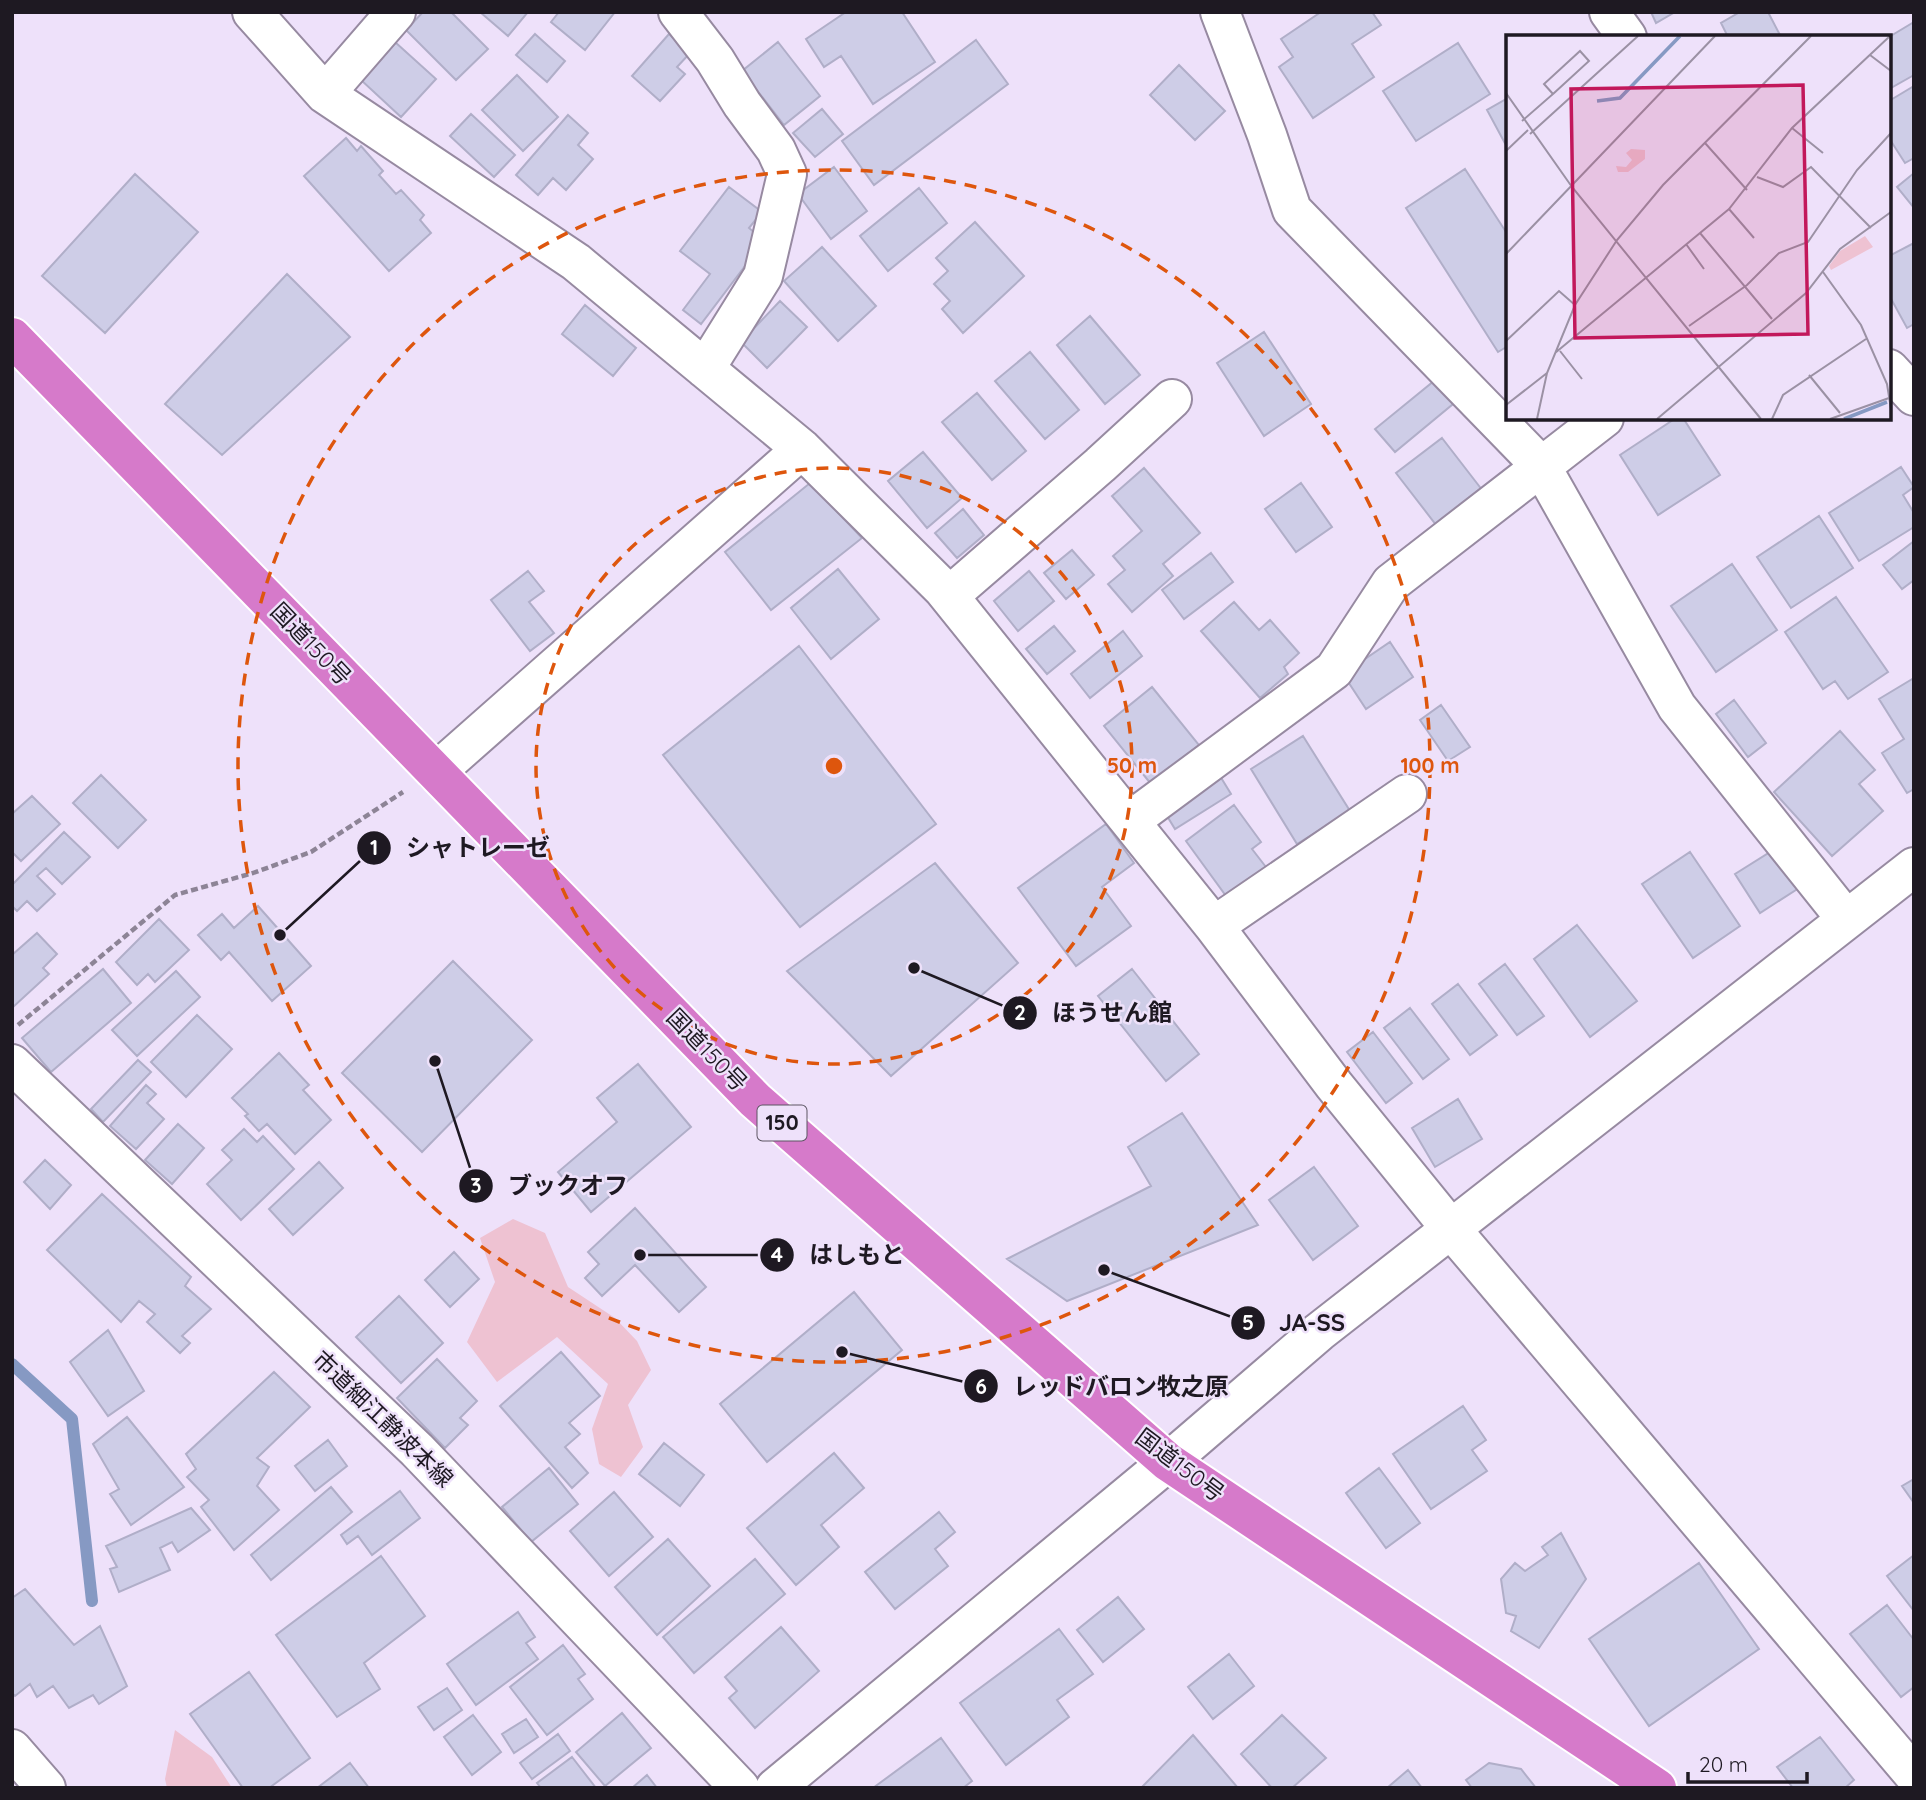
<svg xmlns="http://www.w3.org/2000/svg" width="1926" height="1800" font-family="Quicksand,'Noto Sans JP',sans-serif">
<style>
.green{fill:#eec2d2}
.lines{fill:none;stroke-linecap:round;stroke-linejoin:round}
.stream{stroke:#8699c3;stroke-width:12}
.building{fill:#cecde7;stroke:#b0aec8;stroke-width:2}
.minor-casing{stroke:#978aa1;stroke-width:42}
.highway-casing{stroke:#fff;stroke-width:42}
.path{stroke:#8d8496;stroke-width:4.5;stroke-dasharray:7 3.5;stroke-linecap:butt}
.minor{stroke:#fff;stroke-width:38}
.highway{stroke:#d67aca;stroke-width:38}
.ring{fill:none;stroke:#de560d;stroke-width:3.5;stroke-dasharray:12 9}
.labels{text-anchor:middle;stroke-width:5;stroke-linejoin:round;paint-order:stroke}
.shield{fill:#eee1fa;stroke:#5c5563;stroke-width:2}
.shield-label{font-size:21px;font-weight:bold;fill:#1e1922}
.street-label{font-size:23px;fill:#1e1922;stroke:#eee1fa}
.inset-river{fill:none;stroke:#8699c3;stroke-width:3.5}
.inset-road{fill:none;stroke:#9b91a4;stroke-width:2}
.view{fill:#c2185b;fill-opacity:0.15;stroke:#c2185b;stroke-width:3.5}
.inset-edge{fill:none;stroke:#1e1922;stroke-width:3.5}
.centre{fill:#de560d;stroke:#eee1fa;stroke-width:3.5}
.ring-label{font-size:21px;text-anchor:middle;font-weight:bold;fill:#de560d;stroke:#eee1fa;stroke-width:5;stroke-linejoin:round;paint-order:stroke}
.leader{fill:none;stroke:#1e1922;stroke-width:2.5}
.callout-dot{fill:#1e1922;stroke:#eee1fa;stroke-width:2.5}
.mark-label{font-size:21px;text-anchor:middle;font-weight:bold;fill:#fff}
.callout-label{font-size:24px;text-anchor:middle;font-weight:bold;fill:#1e1922;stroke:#eee1fa;stroke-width:5;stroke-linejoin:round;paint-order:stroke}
</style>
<rect width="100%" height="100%" fill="#eee1fa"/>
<path class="green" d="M 513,1219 L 545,1233 L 568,1287 L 615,1318 L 637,1341 L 651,1370 L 628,1405 L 643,1447 L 621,1477 L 599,1464 L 592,1429 L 608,1384 L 557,1337 L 497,1382 L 467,1342 L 495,1282 L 480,1238 Z
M 175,1730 L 212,1757 L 232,1788 L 167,1788 L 165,1779 Z"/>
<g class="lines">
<path class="stream" d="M 12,1364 L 72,1419 L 92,1601"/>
</g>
<path class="building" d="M 423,12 L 451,12 L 488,49 L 456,80 L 406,30 Z
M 480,12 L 528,12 L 508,36 Z
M 559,12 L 615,12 L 585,50 L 551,22 Z
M 846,12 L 902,12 L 935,62 L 873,104 L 841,56 L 824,67 L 806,39 Z
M 1321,12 L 1372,12 L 1381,25 L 1352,44 L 1374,77 L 1313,118 L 1279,67 L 1293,57 L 1281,39 Z
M 1651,12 L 1675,12 L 1656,23 Z
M 1740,12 L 1768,12 L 1781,37 L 1728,37 L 1721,23 Z
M 1914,22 L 1914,75 L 1889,89 L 1889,37 Z
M 535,34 L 565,61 L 547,82 L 516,55 Z
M 669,34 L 690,53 L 677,67 L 685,74 L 660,101 L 632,76 Z
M 976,40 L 1008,84 L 874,185 L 842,141 Z
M 395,42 L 436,79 L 401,117 L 361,80 Z
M 778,42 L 820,96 L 784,125 L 742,71 Z
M 1458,43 L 1490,94 L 1416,141 L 1383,91 Z
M 1179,65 L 1225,111 L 1195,140 L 1150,95 Z
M 517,75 L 558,117 L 523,151 L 482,110 Z
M 1914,86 L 1914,158 L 1905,163 L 1889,138 L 1889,101 Z
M 1508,98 L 1508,146 L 1507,147 L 1487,110 Z
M 822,109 L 843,134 L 815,157 L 793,133 Z
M 471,114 L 515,155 L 494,177 L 450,136 Z
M 568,115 L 588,133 L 578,145 L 593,159 L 566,190 L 553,178 L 538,195 L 516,175 Z
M 346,138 L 357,151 L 361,146 L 383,171 L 379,175 L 396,194 L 401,190 L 424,215 L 420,220 L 431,233 L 389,271 L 304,176 Z
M 834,167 L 867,211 L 831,239 L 798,194 Z
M 1465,169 L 1508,235 L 1508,346 L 1498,352 L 1406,208 Z
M 1914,173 L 1914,208 L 1897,187 Z
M 135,174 L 198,232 L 105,333 L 42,276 Z
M 729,187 L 762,212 L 749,228 L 764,241 L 701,324 L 683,310 L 710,274 L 680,251 Z
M 919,188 L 947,223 L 888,271 L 860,236 Z
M 975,222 L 1024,276 L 963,333 L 942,309 L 950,301 L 934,284 L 948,271 L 936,258 Z
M 1914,243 L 1914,324 L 1907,328 L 1889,295 L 1889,256 Z
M 822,247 L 876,306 L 838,341 L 784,281 Z
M 287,274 L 350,337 L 222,455 L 165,404 Z
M 780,301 L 807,327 L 767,368 L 741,342 Z
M 585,305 L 636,348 L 613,376 L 562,334 Z
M 1090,316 L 1140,375 L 1105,404 L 1057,345 Z
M 1264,332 L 1311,404 L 1264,436 L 1217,363 Z
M 1030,352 L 1079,410 L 1045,439 L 995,381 Z
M 1434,381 L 1453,404 L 1395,452 L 1375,429 Z
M 977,393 L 1026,451 L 992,480 L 942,422 Z
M 1676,418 L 1683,418 L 1720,475 L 1658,515 L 1620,455 Z
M 1442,438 L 1486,495 L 1440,530 L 1396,473 Z
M 923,452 L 962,498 L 927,528 L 888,481 Z
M 1901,467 L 1914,487 L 1903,495 L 1914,513 L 1914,527 L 1859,561 L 1829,513 Z
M 1144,468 L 1200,533 L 1163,564 L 1173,576 L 1132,612 L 1108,584 L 1125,570 L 1113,556 L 1142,531 L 1112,496 Z
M 810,483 L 862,538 L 771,610 L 725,552 Z
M 1301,483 L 1332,527 L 1296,552 L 1265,509 Z
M 963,509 L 984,535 L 957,558 L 935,533 Z
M 1819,516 L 1853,568 L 1791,608 L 1757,557 Z
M 1914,541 L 1914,580 L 1902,589 L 1883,565 Z
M 1072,550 L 1094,575 L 1066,599 L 1044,573 Z
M 1211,553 L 1233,582 L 1184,619 L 1162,590 Z
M 1732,564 L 1777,630 L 1716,672 L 1671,606 Z
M 838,569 L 879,619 L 831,659 L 791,608 Z
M 528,571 L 544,591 L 529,602 L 554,633 L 530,651 L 491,600 Z
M 1029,571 L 1054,601 L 1018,631 L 994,601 Z
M 1836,597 L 1888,672 L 1848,699 L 1835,681 L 1823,689 L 1785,632 Z
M 1234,602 L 1259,630 L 1270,620 L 1299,653 L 1284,667 L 1288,674 L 1260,698 L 1201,631 Z
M 1054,626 L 1075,651 L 1047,674 L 1026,649 Z
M 1123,631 L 1142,656 L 1090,698 L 1071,674 Z
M 1390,642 L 1413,677 L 1366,709 L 1343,674 Z
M 799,646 L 936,824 L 800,927 L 663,755 Z
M 1914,678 L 1914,789 L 1907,793 L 1882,753 L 1904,739 L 1879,699 Z
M 1152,687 L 1199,745 L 1151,784 L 1104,726 Z
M 1734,700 L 1766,743 L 1748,757 L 1716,714 Z
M 1441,705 L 1470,747 L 1448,761 L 1420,720 Z
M 1840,731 L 1875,770 L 1859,784 L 1883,811 L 1832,856 L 1774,792 Z
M 1303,736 L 1350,811 L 1297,844 L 1251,769 Z
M 101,775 L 146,820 L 118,848 L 73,803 Z
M 1220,776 L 1231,794 L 1175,829 L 1164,811 Z
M 32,796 L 60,824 L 21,861 L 12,852 L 12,814 Z
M 1234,805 L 1261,842 L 1252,849 L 1269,871 L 1229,900 L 1186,841 Z
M 1106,824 L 1134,863 L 1102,887 L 1131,926 L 1076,966 L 1018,888 Z
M 64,832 L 90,857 L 62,884 L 46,868 L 37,876 L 55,894 L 37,911 L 27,901 L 17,911 L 12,906 L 12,885 Z
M 1775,849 L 1799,888 L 1760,913 L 1735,874 Z
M 1690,852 L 1740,926 L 1693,958 L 1642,884 Z
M 935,863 L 1018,963 L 891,1076 L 787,971 Z
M 258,906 L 311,966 L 272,1001 L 229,952 L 221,960 L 198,935 L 222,914 L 234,928 Z
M 159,919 L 189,950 L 155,982 L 148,974 L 137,985 L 116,962 Z
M 1577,925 L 1637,1001 L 1590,1037 L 1534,959 Z
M 37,933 L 57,954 L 43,968 L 49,974 L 12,1008 L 12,955 Z
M 453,961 L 532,1040 L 422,1152 L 342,1073 Z
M 1505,964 L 1544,1016 L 1517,1035 L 1479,984 Z
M 103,969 L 131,1003 L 51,1072 L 22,1038 Z
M 1132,969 L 1199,1054 L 1166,1081 L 1098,996 Z
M 176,971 L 200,997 L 137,1056 L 112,1030 Z
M 1458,984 L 1497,1035 L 1470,1055 L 1432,1004 Z
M 1410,1008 L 1449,1059 L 1423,1079 L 1384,1028 Z
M 197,1015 L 232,1049 L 186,1097 L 151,1062 Z
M 1373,1032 L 1412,1083 L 1386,1103 L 1347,1052 Z
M 279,1053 L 309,1085 L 303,1090 L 331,1120 L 295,1154 L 267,1124 L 259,1131 L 245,1116 L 248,1114 L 232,1098 Z
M 138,1060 L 151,1072 L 103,1122 L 91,1109 Z
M 638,1064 L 691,1127 L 591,1212 L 558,1172 L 617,1122 L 597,1098 Z
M 146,1085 L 156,1094 L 147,1103 L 164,1119 L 136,1149 L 110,1126 Z
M 1458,1099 L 1482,1139 L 1435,1167 L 1412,1128 Z
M 1182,1113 L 1258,1225 L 1067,1301 L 1007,1259 L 1151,1186 L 1128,1147 Z
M 178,1124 L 204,1148 L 172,1184 L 145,1160 Z
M 244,1129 L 257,1142 L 263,1136 L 294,1169 L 241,1220 L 207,1184 L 232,1160 L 222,1150 Z
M 45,1160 L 71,1185 L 50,1209 L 24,1182 Z
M 319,1162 L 343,1188 L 293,1235 L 269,1209 Z
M 1314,1167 L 1358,1226 L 1313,1260 L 1269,1200 Z
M 102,1194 L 191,1277 L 185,1286 L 211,1309 L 182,1336 L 190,1343 L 180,1353 L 147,1322 L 155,1314 L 139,1301 L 121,1322 L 47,1250 Z
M 635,1208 L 706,1287 L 679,1312 L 635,1265 L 602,1296 L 585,1278 L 599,1264 L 588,1252 Z
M 454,1252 L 479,1279 L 450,1307 L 425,1280 Z
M 854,1292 L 902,1350 L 767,1462 L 720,1404 Z
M 399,1296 L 443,1343 L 401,1383 L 356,1337 Z
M 108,1330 L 144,1391 L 108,1416 L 70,1362 Z
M 561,1352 L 600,1396 L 569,1423 L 580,1434 L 565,1447 L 588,1473 L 572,1488 L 500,1406 Z
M 437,1359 L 477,1401 L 460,1418 L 468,1425 L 445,1448 L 397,1398 Z
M 274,1372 L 310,1407 L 257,1458 L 269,1467 L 257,1486 L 279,1510 L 234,1550 L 201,1507 L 209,1500 L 187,1477 L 196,1469 L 186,1454 Z
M 1463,1406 L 1486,1440 L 1472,1450 L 1487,1471 L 1431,1509 L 1393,1454 Z
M 127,1417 L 184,1487 L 131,1525 L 110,1494 L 119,1489 L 93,1444 Z
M 328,1440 L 347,1466 L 315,1491 L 295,1466 Z
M 664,1443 L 704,1475 L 680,1506 L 639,1474 Z
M 834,1453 L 864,1488 L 821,1525 L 839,1547 L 796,1585 L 747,1528 Z
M 549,1468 L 578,1504 L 531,1542 L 502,1507 Z
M 1379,1468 L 1420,1523 L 1386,1548 L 1346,1493 Z
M 1914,1479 L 1914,1503 L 1902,1486 Z
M 331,1487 L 352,1512 L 271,1580 L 251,1555 Z
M 400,1491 L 420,1518 L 372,1555 L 358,1536 L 347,1544 L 341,1535 Z
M 614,1492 L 653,1537 L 609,1576 L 570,1531 Z
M 191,1508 L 210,1530 L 178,1552 L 172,1542 L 160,1548 L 170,1570 L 119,1592 L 110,1569 L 117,1567 L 106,1546 Z
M 939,1512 L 955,1532 L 935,1549 L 948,1566 L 895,1609 L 865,1572 Z
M 1561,1533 L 1586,1579 L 1539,1648 L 1511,1631 L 1516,1616 L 1506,1613 L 1501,1579 L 1515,1563 L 1525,1571 L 1548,1555 L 1542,1547 Z
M 668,1539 L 710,1586 L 657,1635 L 615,1587 Z
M 1914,1555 L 1914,1611 L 1887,1576 Z
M 381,1556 L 425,1616 L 364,1663 L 380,1689 L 337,1717 L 276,1635 Z
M 755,1559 L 785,1594 L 694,1673 L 663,1637 Z
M 1699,1563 L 1759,1649 L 1649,1726 L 1589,1639 Z
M 25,1589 L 74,1645 L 100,1626 L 127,1686 L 99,1704 L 93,1695 L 69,1708 L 53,1686 L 37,1697 L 30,1684 L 15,1696 L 12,1693 L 12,1598 Z
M 1118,1597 L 1144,1629 L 1103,1662 L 1077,1630 Z
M 1887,1605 L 1914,1640 L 1914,1687 L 1901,1697 L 1850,1634 Z
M 518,1612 L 535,1637 L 526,1643 L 538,1659 L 476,1705 L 447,1664 Z
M 781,1627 L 819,1671 L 755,1728 L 729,1698 L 737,1691 L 725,1677 Z
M 1059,1629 L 1093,1674 L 1057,1700 L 1069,1717 L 1006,1765 L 960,1703 Z
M 563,1645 L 585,1674 L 578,1679 L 593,1699 L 547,1735 L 510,1687 Z
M 1229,1654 L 1254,1686 L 1213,1719 L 1188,1687 Z
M 249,1672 L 310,1758 L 269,1788 L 243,1788 L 190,1714 Z
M 447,1688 L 462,1710 L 434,1730 L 418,1707 Z
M 622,1713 L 651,1748 L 605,1786 L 576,1752 Z
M 473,1715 L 501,1752 L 472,1775 L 444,1737 Z
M 1282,1715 L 1326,1758 L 1292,1788 L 1272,1788 L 1241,1754 Z
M 526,1719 L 538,1737 L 514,1753 L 502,1734 Z
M 558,1734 L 570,1751 L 532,1779 L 520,1763 Z
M 1193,1735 L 1238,1788 L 1141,1788 Z
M 1820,1737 L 1854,1780 L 1845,1788 L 1793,1788 L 1777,1767 Z
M 941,1738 L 972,1781 L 963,1788 L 873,1788 Z
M 572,1757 L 596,1788 L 541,1788 L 537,1783 Z
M 350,1763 L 369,1788 L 317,1788 Z
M 1489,1763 L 1521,1769 L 1536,1788 L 1472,1788 L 1466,1780 Z
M 1408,1770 L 1422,1788 L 1387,1788 Z
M 647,1775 L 657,1788 L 632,1788 Z"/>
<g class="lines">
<defs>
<path id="minor" d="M 252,12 L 325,94 L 576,262 L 802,449 L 943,589 L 1214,926 L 1334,1085 L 1451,1229 L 1914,1775
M 678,12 L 715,60 L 742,104 L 776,150 L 787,174 L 763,276 L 705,369
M 1220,12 L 1267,135 L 1292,210 L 1541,466 L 1677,707 L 1846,919
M 1609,12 L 1627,37
M 325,94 L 396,12
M 1889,369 L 1914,396
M 949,596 L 1100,465 L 1172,399
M 436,772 L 802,449
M 1130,821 L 1334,670 L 1391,583 L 1604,418
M 1214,926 L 1407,794
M 12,1064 L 417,1450 L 740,1788
M 12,1749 L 46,1788
M 775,1788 L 1168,1462 L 1319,1332 L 1914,867"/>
<path id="highway" d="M 12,337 L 755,1100 L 1168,1462 L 1657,1788"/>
</defs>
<use href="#minor" class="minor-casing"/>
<use href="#highway" class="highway-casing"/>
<path class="path" d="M 18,1025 L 175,895 L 253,873 L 311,852 L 403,792"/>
<use href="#minor" class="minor"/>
<use href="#highway" class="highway"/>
</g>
<g class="ring">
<circle cx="834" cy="766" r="298"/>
<circle cx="834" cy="766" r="596"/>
</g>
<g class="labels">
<rect class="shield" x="757.5" y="1105.5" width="49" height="35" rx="5"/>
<g class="shield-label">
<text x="782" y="1130">150</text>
</g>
<g class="street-label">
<text transform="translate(311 644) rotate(46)" y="8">国道150号</text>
<text transform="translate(707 1050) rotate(46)" y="8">国道150号</text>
<text transform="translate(383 1419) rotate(44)" y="8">市道細江静波本線</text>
<text transform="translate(1180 1465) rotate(37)" y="8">国道150号</text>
</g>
</g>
<g transform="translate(1506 35)">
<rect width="385" height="385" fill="#eee1fa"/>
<path d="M 125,114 L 139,115 L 139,124 L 122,137 L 112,137 L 110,131 L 120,132 L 126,125 L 120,118 ZM 359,201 L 367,212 L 325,235 L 323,231 L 334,216 Z" fill="#eec2d2"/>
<path class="inset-river" d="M 91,66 L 114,63 L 174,1M 338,384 L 381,367"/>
<path class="inset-road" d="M 364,20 L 385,36M 0,58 L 66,152 L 255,384M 16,86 L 47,59 L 38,49 L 74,16 L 83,26 L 47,59M 286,93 L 317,118M 24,99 L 132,1M 199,108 L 241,155M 0,116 L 22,95M 251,142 L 277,152 L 305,132 L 365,193M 223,174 L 248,203M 194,198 L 266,284M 180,209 L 198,234M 0,219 L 209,1M 317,237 L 355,290 L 381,349 L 385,374M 183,291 L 241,250 L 273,218 L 302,207 L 351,135 L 385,98M 0,306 L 53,256 L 69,270M 54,316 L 76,344M 49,318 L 223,174 L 286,93 L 384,1M 303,340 L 334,378M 0,370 L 41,338M 31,384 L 41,338 L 69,270 L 111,205 L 157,150 L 305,1M 151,384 L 300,258 L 334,214 L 385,177M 266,384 L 277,360 L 360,304M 324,384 L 383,363"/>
<path class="view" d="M 297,50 L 302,299 L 69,303 L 65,54 Z"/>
<rect width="385" height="385" class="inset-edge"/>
</g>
<circle cx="834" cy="766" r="10" class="centre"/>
<g class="ring-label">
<text x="1132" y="773">50 m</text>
<text x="1430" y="773">100 m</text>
</g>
<path class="leader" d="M280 935L374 848M914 968L1020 1013M435 1061L476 1186M640 1255L777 1255M1104 1270L1248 1323M842 1352L981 1386"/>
<g class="callout-dot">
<circle cx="280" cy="935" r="7"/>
<circle cx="914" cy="968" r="7"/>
<circle cx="435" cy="1061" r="7"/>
<circle cx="640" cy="1255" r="7"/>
<circle cx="1104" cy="1270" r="7"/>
<circle cx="842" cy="1352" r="7"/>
<circle cx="374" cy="848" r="18"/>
<circle cx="1020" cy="1013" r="18"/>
<circle cx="476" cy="1186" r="18"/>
<circle cx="777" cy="1255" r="18"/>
<circle cx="1248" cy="1323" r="18"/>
<circle cx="981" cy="1386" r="18"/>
</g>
<g class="mark-label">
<text x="374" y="855">1</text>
<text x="1020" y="1020">2</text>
<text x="476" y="1193">3</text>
<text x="777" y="1262">4</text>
<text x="1248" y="1330">5</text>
<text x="981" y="1394">6</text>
</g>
<g class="callout-label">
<text x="478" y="856">シャトレーゼ</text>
<text x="1112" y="1021">ほうせん館</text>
<text x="568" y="1194">ブックオフ</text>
<text x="857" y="1263">はしもと</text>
<text x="1312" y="1331">JA-SS</text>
<text x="1121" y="1395">レッドバロン牧之原</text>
</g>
<rect width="1926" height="1800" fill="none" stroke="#1e1922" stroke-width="28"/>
<path d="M1688 1772v10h119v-10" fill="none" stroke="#1e1922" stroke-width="3.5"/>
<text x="1699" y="1772" font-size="21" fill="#1e1922" stroke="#eee1fa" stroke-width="5" paint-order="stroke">20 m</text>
</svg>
